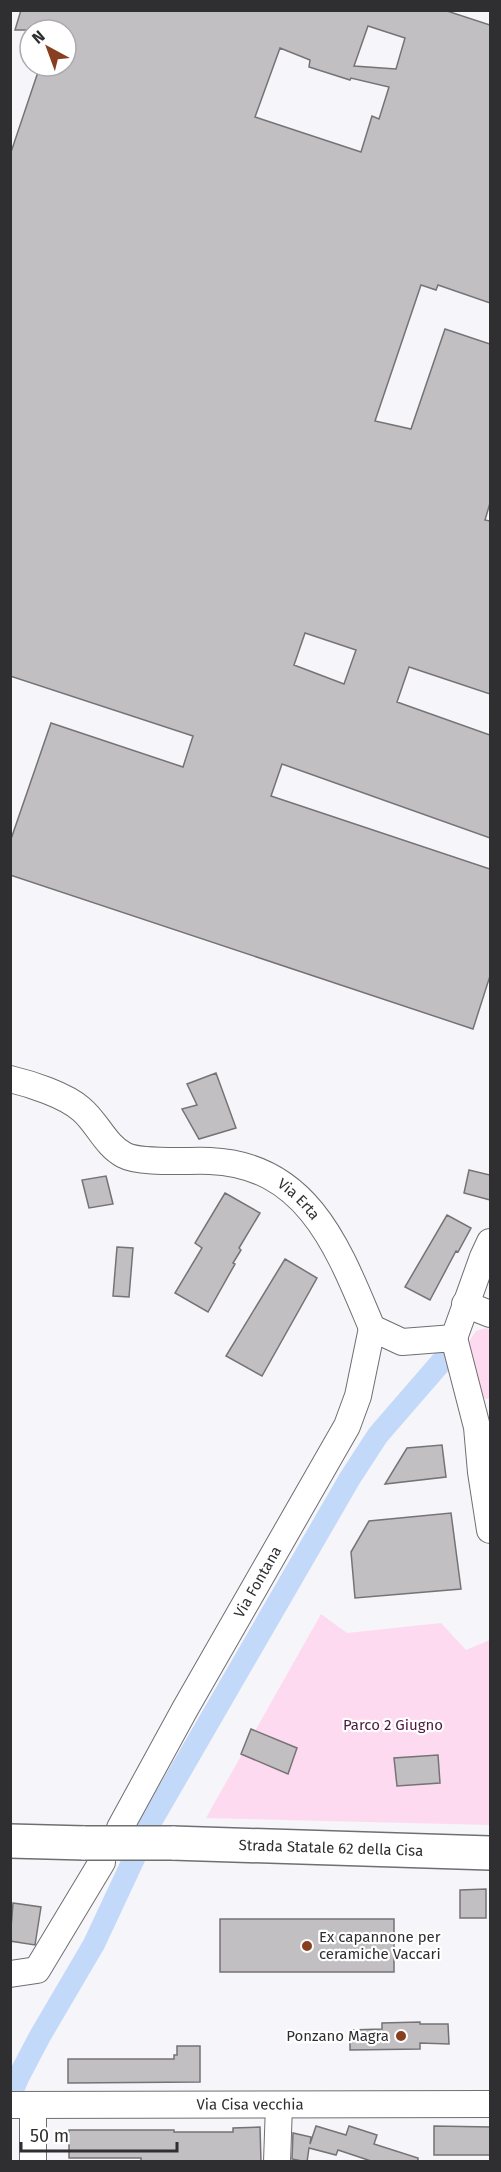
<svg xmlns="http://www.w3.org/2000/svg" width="501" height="2172" font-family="'Fira Sans',sans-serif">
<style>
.green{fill:#fddaf0}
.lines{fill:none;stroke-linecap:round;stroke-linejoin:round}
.canal{stroke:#c2d9f9;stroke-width:22}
.building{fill:#c1bfc2;stroke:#757376;stroke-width:1.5;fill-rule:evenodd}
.minor-casing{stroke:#6f6e71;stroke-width:28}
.major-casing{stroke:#6f6e71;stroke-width:36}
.minor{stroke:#fff;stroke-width:26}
.major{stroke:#fff;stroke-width:33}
.major-bridge-casing{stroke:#6f6e71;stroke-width:36;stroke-linecap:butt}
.major-bridge{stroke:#fff;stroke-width:33}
.poi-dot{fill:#873f1f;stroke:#fff;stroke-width:2}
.labels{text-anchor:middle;stroke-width:4.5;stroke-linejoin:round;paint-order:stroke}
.street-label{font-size:15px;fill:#2f2e30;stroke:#fff}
.park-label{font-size:15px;fill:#4e1a3f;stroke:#fff}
.poi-label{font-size:15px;fill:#2f2e30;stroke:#fff;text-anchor:start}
</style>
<rect width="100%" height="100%" fill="#f6f5f9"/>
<path class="green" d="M 486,1328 L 490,1330 L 490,1398 L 486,1399 L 477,1391 L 468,1343 L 476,1331 Z
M 321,1614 L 347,1633 L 441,1623 L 466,1650 L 490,1640 L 490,1825 L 206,1818 Z"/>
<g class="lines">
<path class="canal" d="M 10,2097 L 18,2078 L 40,2036 L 94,1944 L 152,1820 L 350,1478 L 378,1435 L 443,1360"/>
</g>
<path class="building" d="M 21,10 L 444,10 L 490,25 L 490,303 L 438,285 L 436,290 L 421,285 L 375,421 L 411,429 L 445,329 L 490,344 L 490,503 L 485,520 L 490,521 L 490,694 L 409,667 L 397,702 L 490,735 L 490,838 L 282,764 L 271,796 L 490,869 L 490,976 L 473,1029 L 10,875 L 10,842 L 51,723 L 183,767 L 193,736 L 10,676 L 10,155 L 40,66 L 66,66 L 66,30 L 15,30 ZM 368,26 L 405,38 L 396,69 L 354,66 ZM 280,48 L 310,60 L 309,67 L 350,80 L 351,78 L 389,87 L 379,119 L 372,116 L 361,152 L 255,117 ZM 305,633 L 356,650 L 344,684 L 294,665 Z
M 216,1073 L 236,1128 L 199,1139 L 182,1109 L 197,1105 L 187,1084 Z
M 469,1170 L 490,1175 L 490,1200 L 464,1193 Z
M 106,1176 L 113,1204 L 89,1208 L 82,1180 Z
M 225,1193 L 260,1213 L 239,1248 L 241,1250 L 233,1263 L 235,1264 L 208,1312 L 175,1293 L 202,1248 L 195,1243 Z
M 447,1215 L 471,1228 L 458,1252 L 456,1251 L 430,1300 L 405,1287 Z
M 117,1247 L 133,1248 L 129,1297 L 113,1296 Z
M 285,1259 L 317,1278 L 262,1376 L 226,1356 Z
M 442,1445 L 446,1477 L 385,1484 L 407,1448 Z
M 451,1513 L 461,1589 L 355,1598 L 351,1552 L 369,1521 Z
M 251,1729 L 297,1748 L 288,1774 L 241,1754 Z
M 438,1755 L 440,1783 L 397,1786 L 394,1758 Z
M 486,1889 L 486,1918 L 460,1918 L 460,1890 Z
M 13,1903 L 41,1907 L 35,1945 L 10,1941 Z
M 220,1919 L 394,1919 L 394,1972 L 220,1972 Z
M 420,2022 L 420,2024 L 448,2024 L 449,2044 L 420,2043 L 420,2049 L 350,2050 L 350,2030 L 382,2029 L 382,2023 Z
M 177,2046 L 200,2046 L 200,2082 L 68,2083 L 68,2059 L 174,2059 L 174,2055 L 177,2055 Z
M 316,2126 L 346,2135 L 349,2126 L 377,2135 L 374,2144 L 418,2158 L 418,2162 L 374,2162 L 338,2150 L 336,2155 L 309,2148 L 307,2162 L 292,2159 L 293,2133 L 311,2137 L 310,2144 Z
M 434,2126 L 490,2127 L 490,2155 L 434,2155 Z
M 260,2127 L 261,2162 L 141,2162 L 141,2158 L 69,2158 L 69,2130 L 174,2130 L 174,2132 L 233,2132 L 233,2128 Z"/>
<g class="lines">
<defs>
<g id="minor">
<path id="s1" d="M 10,1079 C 31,1084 65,1095 81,1109 C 97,1122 105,1145 124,1155 C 140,1164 190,1160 210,1161 C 309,1165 339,1250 372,1328 L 402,1342 L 454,1338 L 477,1427 L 481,1472 L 490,1530"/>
<path d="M 465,1304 L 490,1314"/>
<path d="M 454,1338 L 483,1257 L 490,1242"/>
<path id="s2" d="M 120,1828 L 185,1709 L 347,1426 L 358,1396 L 372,1328"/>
<path d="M 10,1974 L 37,1970 L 102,1862"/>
<path id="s3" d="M 10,2105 L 490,2104"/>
<path d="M 33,2105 L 33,2162"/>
<path d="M 277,2162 L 279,2105"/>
</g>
<g id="major">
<path d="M 10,1841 L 85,1843"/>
<path id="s4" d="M 172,1843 L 490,1853"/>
</g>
</defs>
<use href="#minor" class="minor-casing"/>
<use href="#major" class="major-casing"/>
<use href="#minor" class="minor"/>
<use href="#major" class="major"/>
<defs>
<path id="major-bridge" d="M 85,1843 L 172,1843"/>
</defs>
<use href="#major-bridge" class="major-bridge-casing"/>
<use href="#major-bridge" class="major-bridge"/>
</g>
<g class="poi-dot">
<circle cx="307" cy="1946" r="6"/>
<circle cx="401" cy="2036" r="6"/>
</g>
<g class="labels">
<g class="street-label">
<text dy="5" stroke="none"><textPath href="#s1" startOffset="327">Via Erta</textPath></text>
<text dy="5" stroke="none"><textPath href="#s2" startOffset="282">Via Fontana</textPath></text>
<text dy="5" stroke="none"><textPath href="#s4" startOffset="159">Strada Statale 62 della Cisa</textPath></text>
<text dy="5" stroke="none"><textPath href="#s3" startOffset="240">Via Cisa vecchia</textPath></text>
</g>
<g class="park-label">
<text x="393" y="1730">Parco 2 Giugno</text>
</g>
<g class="poi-label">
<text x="319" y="1942">Ex capannone per<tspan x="319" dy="17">ceramiche Vaccari</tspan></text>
<text x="389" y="2041" text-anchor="end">Ponzano Magra</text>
</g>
</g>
<rect width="501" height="2172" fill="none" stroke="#2f2e30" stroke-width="24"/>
<g transform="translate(48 48) rotate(319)"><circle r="28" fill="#ffffff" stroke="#acabac" stroke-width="1.5"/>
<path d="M0-4.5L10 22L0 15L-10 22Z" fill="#873f1f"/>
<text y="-9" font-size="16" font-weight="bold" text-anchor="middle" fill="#2f2e30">N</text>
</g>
<path d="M21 2142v9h156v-9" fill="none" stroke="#2f2e30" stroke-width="3"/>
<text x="30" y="2142" font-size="18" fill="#2f2e30" stroke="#ffffff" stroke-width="4.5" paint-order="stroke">50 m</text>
</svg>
